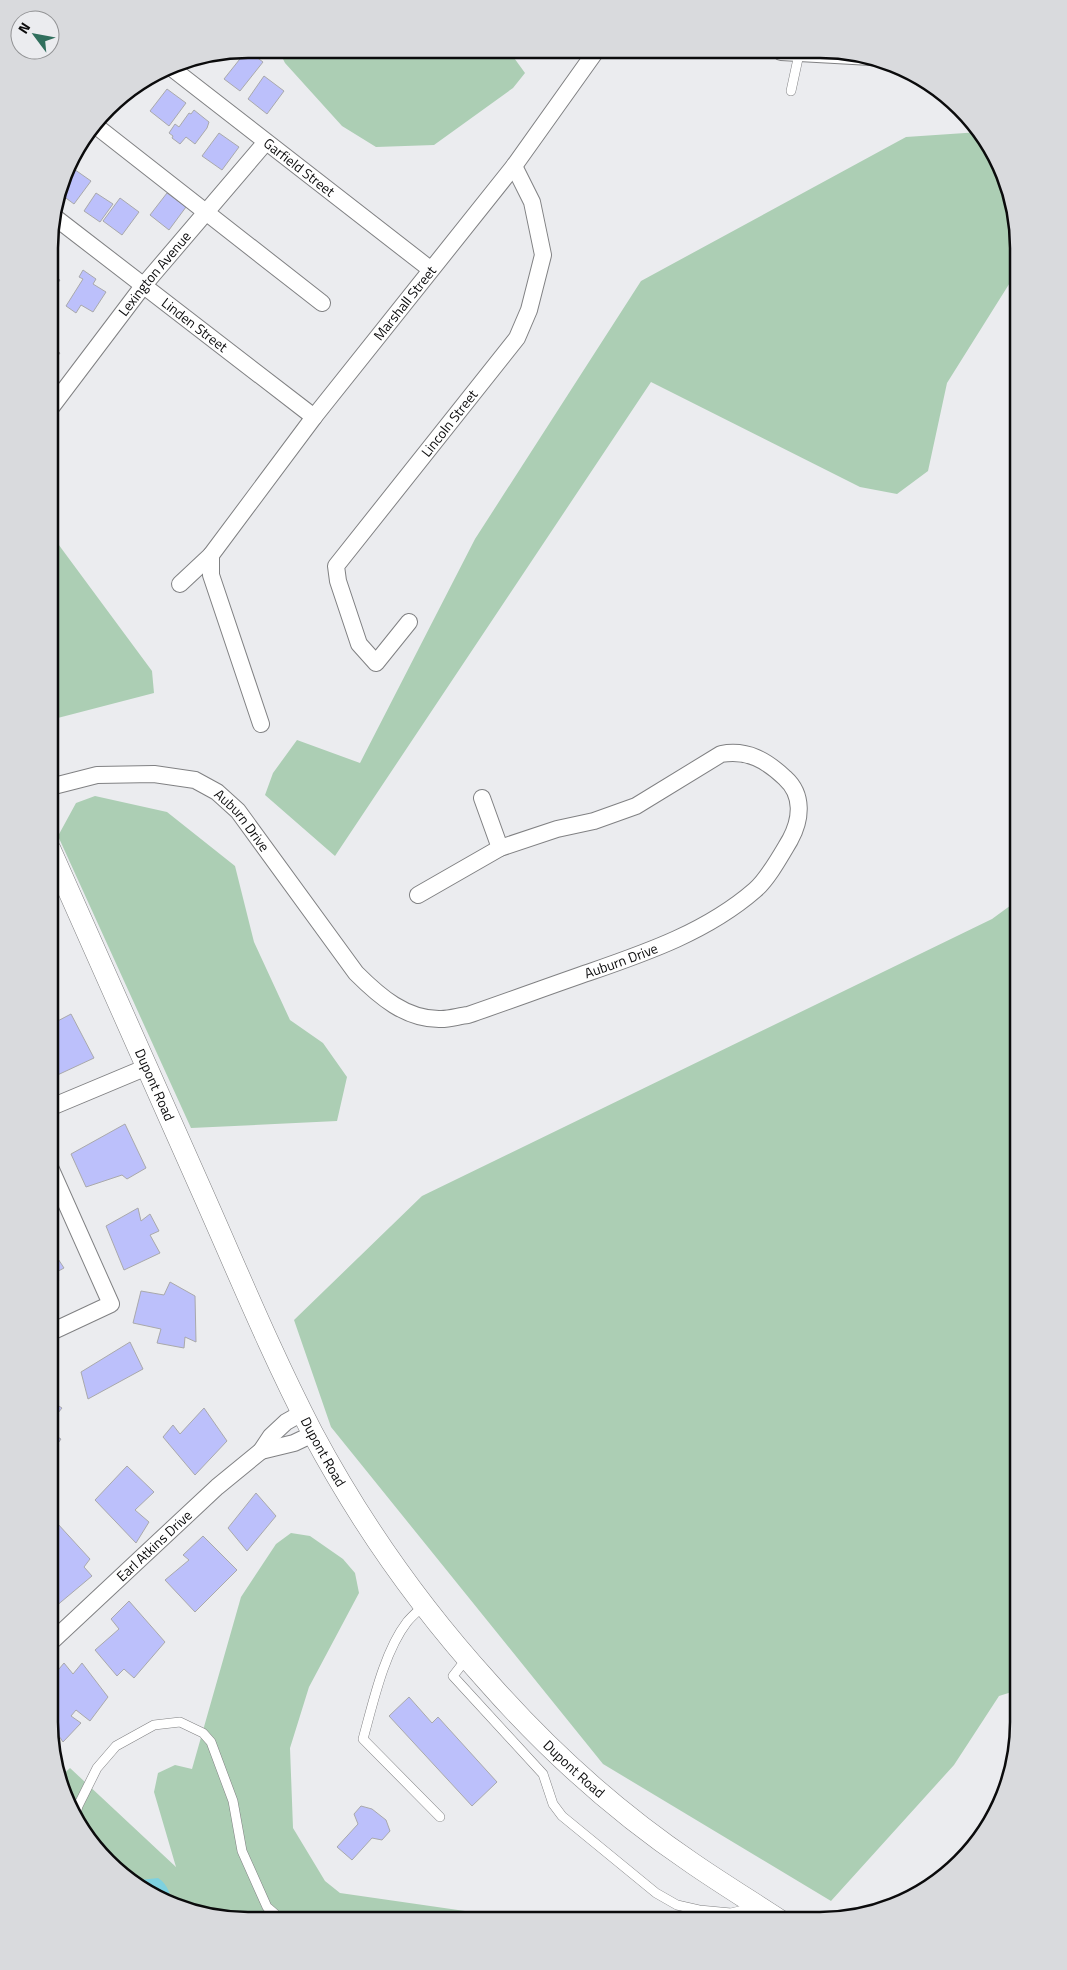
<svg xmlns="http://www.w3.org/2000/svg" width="1067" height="1970" font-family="'Titillium Web',sans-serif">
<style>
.green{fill:#acceb4}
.water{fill:#7ed1df}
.building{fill:#bcc0fb;stroke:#a9a9ab}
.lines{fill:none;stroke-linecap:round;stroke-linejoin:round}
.service-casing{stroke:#808183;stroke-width:10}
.minor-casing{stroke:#808183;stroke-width:18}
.tertiary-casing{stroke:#808183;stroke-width:22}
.service{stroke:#fff;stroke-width:9}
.minor{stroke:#fff;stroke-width:16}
.tertiary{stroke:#fff;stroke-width:21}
.labels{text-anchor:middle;stroke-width:5;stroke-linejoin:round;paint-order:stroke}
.street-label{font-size:14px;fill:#0b0b0c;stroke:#ebecef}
.rim{fill:none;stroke:#0b0b0c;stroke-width:2.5}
</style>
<rect width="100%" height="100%" fill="#ebecef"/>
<path class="green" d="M 278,49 L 459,50 L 512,55 L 525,73 L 513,88 L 434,145 L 376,147 L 342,126 L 285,63 Z
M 980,132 L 985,137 L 1008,184 L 1018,248 L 1018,278 L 1011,281 L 947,383 L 928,471 L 897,494 L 860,487 L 651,382 L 335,856 L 265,795 L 273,773 L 297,740 L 360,763 L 475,539 L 641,281 L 906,137 Z
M 50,533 L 152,671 L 154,693 L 50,720 Z
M 95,796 L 167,812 L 235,866 L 254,942 L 290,1020 L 323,1043 L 347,1077 L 337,1121 L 191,1128 L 58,836 L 76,803 Z
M 1018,900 L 1018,1690 L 999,1696 L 954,1765 L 831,1901 L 603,1764 L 331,1427 L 294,1320 L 422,1196 L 992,919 Z
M 291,1533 L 310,1536 L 343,1559 L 355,1573 L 359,1593 L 309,1687 L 290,1748 L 293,1828 L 325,1881 L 340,1893 L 528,1920 L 222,1920 L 171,1906 L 117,1872 L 82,1833 L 59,1786 L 58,1779 L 70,1768 L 176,1867 L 154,1792 L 158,1773 L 175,1765 L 192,1769 L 241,1597 L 276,1544 Z"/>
<path class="water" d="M 158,1878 C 168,1884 171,1896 173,1907 L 131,1881 Z"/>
<path class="building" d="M 247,50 L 263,62 L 240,91 L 224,79 Z
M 264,76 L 284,91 L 267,114 L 248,99 Z
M 133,88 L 121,102 L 117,98 Z
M 167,89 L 186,103 L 169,126 L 150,111 Z
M 194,110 L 209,122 L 207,128 L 195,144 L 186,137 L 180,144 L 172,138 L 173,136 L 169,133 L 175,124 L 179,127 L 189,113 L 191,114 Z
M 219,133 L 239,147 L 222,170 L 202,156 Z
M 71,167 L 91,181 L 74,204 L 59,193 L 65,176 Z
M 96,193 L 113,204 L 100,222 L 84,211 Z
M 167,193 L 186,207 L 169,230 L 150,215 Z
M 120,198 L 139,212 L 122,235 L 103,221 Z
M 83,270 L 96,279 L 93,284 L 106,292 L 93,312 L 81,305 L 76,313 L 66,306 L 83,279 L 79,277 Z
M 50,273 L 60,280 L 50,294 Z
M 50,346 L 60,353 L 50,366 Z
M 71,1014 L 94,1058 L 51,1078 L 49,1072 L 50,1025 Z
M 125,1124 L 146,1168 L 127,1179 L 122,1175 L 86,1187 L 71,1154 Z
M 138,1208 L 141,1221 L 150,1214 L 159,1231 L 150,1235 L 160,1253 L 124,1270 L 106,1226 Z
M 49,1245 L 64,1268 L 53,1274 L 59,1281 L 49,1286 Z
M 170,1282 L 195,1296 L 196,1342 L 185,1337 L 184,1348 L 157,1343 L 161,1329 L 133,1323 L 141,1291 L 164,1295 Z
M 130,1342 L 143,1369 L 88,1399 L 81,1372 Z
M 49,1400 L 62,1408 L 49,1424 Z
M 204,1408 L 227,1441 L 195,1475 L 163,1437 L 173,1425 L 180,1434 Z
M 49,1432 L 61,1439 L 49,1456 Z
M 127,1466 L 154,1492 L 135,1510 L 149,1522 L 136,1543 L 95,1500 Z
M 256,1493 L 276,1516 L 247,1551 L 228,1528 Z
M 57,1523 L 90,1559 L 84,1567 L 92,1576 L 55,1607 L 49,1601 L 49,1530 Z
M 203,1536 L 237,1570 L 195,1612 L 165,1580 L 189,1560 L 183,1555 Z
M 129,1601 L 165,1642 L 134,1678 L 124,1669 L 117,1676 L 95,1650 L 119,1629 L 111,1619 Z
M 64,1663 L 73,1674 L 82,1663 L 108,1697 L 90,1721 L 76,1710 L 71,1716 L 81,1723 L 63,1742 L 49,1721 L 50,1691 L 49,1681 Z
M 409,1697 L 432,1723 L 438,1717 L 497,1782 L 472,1806 L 389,1716 Z
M 361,1806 L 372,1809 L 386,1820 L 390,1831 L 382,1840 L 372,1838 L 352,1860 L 337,1847 L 358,1824 L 354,1814 Z"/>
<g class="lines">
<defs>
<path id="service" d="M 791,91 L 799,54
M 423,1606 C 418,1611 412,1616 407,1622 C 384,1652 373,1703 363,1739 L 440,1817
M 467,1658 L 453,1676 L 543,1774 L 553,1804 L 562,1816 L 656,1893 L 677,1905 L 699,1910 L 731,1913 L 756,1907
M 75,1817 L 78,1806 L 97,1768 L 116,1746 L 154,1725 L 180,1722 L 203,1733 L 211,1742 L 233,1801 L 242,1851 L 267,1907 L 282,1920"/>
<g id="minor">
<path d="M 781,52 L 871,57"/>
<path id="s1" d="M 169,66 L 430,269"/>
<path d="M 96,126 L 322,303"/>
<path id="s2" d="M 52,215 L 314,417"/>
<path id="s3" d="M 50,409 L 143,286 L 265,143"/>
<path d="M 180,584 L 211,555"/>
<path id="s4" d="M 409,622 L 376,663 L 359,644 L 338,581 L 336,566 L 517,338 L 529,310 L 543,255 L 532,202 L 514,166"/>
<path id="s5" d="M 261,724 L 211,575 L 211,555 L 314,417 L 514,166 L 596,51"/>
<path id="s6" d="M 50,787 L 97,775 L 154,774 L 195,780 L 217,792 L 238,811 L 356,973 C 379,996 406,1020 441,1019 C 450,1019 459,1016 468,1015 C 509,1001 549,986 590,972 C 648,952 708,931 755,890 C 768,879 781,855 790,840 C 801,820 804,795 785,778 C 767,761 748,749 721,754 L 636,806 L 594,821 L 557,829 L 500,848 L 418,895"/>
<path d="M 482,798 L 500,848"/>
<path d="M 49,1108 L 147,1067"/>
<path d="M 49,1333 L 111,1304 L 49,1165"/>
<path d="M 261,1451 L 294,1443 L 313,1434"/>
<path id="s7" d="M 49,1644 L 217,1487 L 261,1451 L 271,1436 L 286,1422 L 302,1413"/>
</g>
<g id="tertiary">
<path id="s8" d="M 50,849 C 101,965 153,1080 204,1196 C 239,1275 272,1355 312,1432 C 360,1522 420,1607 488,1682 C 547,1749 618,1813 692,1863 C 721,1883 752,1902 781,1921"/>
</g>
</defs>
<use href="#service" class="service-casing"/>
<use href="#minor" class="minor-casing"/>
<use href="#tertiary" class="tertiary-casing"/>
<use href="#service" class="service"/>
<use href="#minor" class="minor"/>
<use href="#tertiary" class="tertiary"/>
</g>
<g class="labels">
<g class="street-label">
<text dy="5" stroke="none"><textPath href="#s1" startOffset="165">Garfield Street</textPath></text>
<text dy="5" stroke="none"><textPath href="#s3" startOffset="171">Lexington Avenue</textPath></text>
<text dy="5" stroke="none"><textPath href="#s5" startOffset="495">Marshall Street</textPath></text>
<text dy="5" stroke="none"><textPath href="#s2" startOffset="180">Linden Street</textPath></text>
<text dy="5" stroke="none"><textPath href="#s4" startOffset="342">Lincoln Street</textPath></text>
<text dy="5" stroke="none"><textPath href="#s6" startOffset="210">Auburn Drive</textPath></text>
<text dy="5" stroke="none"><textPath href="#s6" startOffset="690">Auburn Drive</textPath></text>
<text dy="5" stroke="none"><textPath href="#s8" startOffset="258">Dupont Road</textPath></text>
<text dy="5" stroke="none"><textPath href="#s8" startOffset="662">Dupont Road</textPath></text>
<text dy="5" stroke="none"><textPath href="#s7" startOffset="144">Earl Atkins Drive</textPath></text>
<text dy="5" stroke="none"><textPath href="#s8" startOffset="1068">Dupont Road</textPath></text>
</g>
</g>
<path d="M0 0H1067V1970H0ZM248 58H820A190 190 0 0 1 1010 248V1722A190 190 0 0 1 820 1912H248A190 190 0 0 1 58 1722V248A190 190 0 0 1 248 58Z" fill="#d9dadd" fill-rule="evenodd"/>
<path class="rim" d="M248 58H820A190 190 0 0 1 1010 248V1722A190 190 0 0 1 820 1912H248A190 190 0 0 1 58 1722V248A190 190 0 0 1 248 58Z"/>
<g transform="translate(35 35) rotate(302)"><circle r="24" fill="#ebecef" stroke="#919294"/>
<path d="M0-4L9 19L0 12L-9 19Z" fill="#306f5d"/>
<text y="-8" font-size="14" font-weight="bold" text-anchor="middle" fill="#0b0b0c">N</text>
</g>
</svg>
